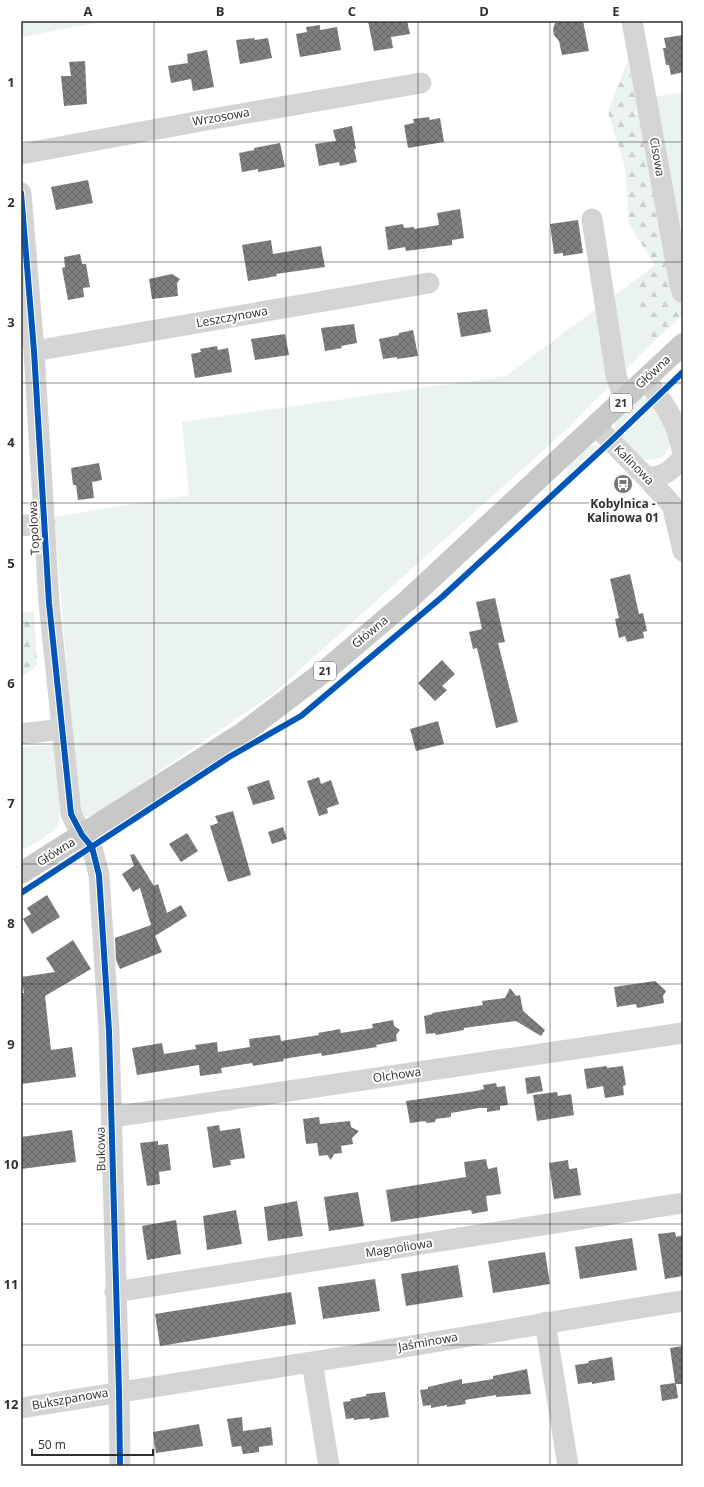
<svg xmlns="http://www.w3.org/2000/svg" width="704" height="1487" font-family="'Open Sans',sans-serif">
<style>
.grass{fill:#ebf3ef}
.forest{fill:url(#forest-firs)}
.building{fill:url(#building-cross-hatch)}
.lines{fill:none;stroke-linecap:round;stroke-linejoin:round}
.minor{stroke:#d4d4d4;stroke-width:21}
.major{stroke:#c8c8c8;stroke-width:22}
.cycleway-casing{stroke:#fff;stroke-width:8}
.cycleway{stroke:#0057b8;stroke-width:6}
.grid{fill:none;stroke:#303030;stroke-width:1;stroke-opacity:0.55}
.labels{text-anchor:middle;stroke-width:4;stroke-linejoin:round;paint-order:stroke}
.shield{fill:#fff;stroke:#6e6e6e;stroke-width:1}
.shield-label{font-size:11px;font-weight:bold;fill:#303030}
.street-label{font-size:12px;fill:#303030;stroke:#fff}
.poi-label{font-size:12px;font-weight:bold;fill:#303030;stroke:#fff}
.neatline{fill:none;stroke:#303030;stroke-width:1.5}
.grid-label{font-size:13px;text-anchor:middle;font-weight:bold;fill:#303030}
</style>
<defs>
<pattern id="forest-firs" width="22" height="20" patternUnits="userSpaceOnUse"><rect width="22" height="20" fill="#ebf3ef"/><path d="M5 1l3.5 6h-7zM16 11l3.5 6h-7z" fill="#cad1cd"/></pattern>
<pattern id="building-cross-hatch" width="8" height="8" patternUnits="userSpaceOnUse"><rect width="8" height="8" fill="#7f7f7f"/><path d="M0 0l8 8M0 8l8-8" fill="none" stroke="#686868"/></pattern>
</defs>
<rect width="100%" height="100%" fill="#fff"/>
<path class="grass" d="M 21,21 L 106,21 L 21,37 Z
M 683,92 L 683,270 L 652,97 Z
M 631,283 L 653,342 L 567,429 L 274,693 L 95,815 L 83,817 L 77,813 L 75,765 L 54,517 L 189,495 L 182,422 L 506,376 Z
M 641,397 L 650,399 L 615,432 L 615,421 Z
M 654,403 L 672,440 L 666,454 L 661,458 L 646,460 L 637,457 L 618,438 Z
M 598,445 L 600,446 L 568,476 L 567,465 L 589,446 Z
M 54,745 C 55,758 62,814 59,823 C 54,834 31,845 21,851 L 21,747 Z"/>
<path class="forest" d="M 628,60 L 671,275 L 683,313 L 683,315 L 653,342 L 631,283 L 655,265 L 629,224 L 625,168 L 608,112 Z
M 34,611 L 37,665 L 21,678 L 21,613 Z"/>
<path class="building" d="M 368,21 L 407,21 L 410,34 L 391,37 L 393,48 L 374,51 Z
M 566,21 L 583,21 L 589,51 L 562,55 L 559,41 L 554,35 L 553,29 L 555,23 Z
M 320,25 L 320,30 L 337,27 L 341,50 L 300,57 L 296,34 L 307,32 L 306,27 Z
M 683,35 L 683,72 L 671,75 L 669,65 L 666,65 L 663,48 L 666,48 L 664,38 Z
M 254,38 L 255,40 L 268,38 L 272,58 L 240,64 L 236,40 Z
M 207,50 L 214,87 L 193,91 L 191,79 L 171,83 L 168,66 L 188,63 L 187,54 Z
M 85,61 L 87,104 L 64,106 L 61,76 L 71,76 L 69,62 Z
M 429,117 L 430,120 L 440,118 L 444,142 L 408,148 L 404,125 L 414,123 L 413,119 Z
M 352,126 L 356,149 L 354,149 L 357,162 L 340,166 L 339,162 L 319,166 L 315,144 L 336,141 L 333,130 Z
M 280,143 L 285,167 L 258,172 L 258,169 L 242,172 L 239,153 L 254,150 L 254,148 Z
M 88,180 L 93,203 L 56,210 L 51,187 Z
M 460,209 L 464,238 L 452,240 L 452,245 L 406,251 L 405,247 L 388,250 L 385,227 L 403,224 L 404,228 L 414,227 L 414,229 L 439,225 L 437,213 Z
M 578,220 L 583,253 L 563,256 L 563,253 L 554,254 L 550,224 Z
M 271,240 L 273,254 L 321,246 L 325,267 L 276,274 L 277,276 L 248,281 L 242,245 Z
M 80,254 L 82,264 L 86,264 L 90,287 L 83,288 L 84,297 L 68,300 L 62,268 L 65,267 L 64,257 Z
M 172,274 L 180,279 L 177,283 L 178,296 L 152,299 L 149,279 Z
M 487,309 L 491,332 L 461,337 L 457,313 Z
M 354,324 L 357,343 L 341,346 L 342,348 L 325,351 L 321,328 Z
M 413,330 L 418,356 L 397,359 L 397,357 L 383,359 L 379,339 L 399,335 L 399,333 Z
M 285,334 L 289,355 L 255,360 L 251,339 Z
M 217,346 L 218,350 L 228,348 L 232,372 L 195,378 L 191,354 L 201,352 L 200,349 Z
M 99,463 L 102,480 L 92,482 L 94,498 L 78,500 L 76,485 L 73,485 L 71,468 Z
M 630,574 L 639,614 L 643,613 L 647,631 L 643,632 L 644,638 L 627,642 L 625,636 L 619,638 L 615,619 L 619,618 L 610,579 Z
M 495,598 L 505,642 L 498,643 L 518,722 L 496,728 L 477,648 L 473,649 L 469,632 L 482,629 L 476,602 Z
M 442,660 L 455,674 L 442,686 L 447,690 L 435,701 L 418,683 Z
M 438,721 L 444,744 L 416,751 L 410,729 Z
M 319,777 L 321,784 L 331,780 L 339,804 L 327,808 L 328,813 L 319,816 L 307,781 Z
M 269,780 L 275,799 L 253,805 L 247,787 Z
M 233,811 L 251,875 L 228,882 L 210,826 L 218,823 L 215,816 Z
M 283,827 L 287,839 L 272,844 L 268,832 Z
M 187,833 L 198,851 L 181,862 L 169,844 Z
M 134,854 L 154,886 L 158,884 L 167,913 L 181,905 L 187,916 L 155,936 L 162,952 L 120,969 L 116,960 L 115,938 L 151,925 L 140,888 L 133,892 L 122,874 L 134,866 L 130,855 Z
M 47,895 L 60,917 L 32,934 L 23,919 L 31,914 L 27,908 Z
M 73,940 L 91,969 L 45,996 L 51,1050 L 72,1047 L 76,1077 L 21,1084 L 21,993 L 24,993 L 21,977 L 55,972 L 46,958 Z
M 655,981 L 666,991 L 663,996 L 664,1003 L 637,1008 L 636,1004 L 617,1007 L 614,987 Z
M 510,988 L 516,996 L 520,995 L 523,1011 L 545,1030 L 541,1036 L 516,1021 L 464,1028 L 464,1030 L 436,1035 L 435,1033 L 426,1034 L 424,1016 L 433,1014 L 432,1013 L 483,1005 L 482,1001 L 505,998 Z
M 393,1020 L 394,1026 L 400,1030 L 396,1035 L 397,1041 L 376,1045 L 377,1047 L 322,1056 L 321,1053 L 283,1059 L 284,1061 L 253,1066 L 252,1063 L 221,1068 L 222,1073 L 200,1076 L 199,1065 L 137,1075 L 132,1048 L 162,1043 L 164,1054 L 196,1049 L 195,1045 L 217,1042 L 218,1052 L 250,1047 L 249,1039 L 280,1035 L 281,1041 L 319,1035 L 318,1033 L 340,1029 L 341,1033 L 373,1028 L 372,1024 Z
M 607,1066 L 607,1068 L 623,1066 L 626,1085 L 623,1086 L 624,1095 L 605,1098 L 603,1086 L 587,1089 L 584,1069 Z
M 540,1076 L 543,1091 L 527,1094 L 525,1078 Z
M 496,1083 L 497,1087 L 505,1086 L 508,1105 L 500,1106 L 500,1110 L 487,1112 L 487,1108 L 479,1108 L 451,1113 L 451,1117 L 436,1119 L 435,1122 L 427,1123 L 425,1121 L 410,1123 L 406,1101 L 476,1091 L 484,1089 L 483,1085 Z
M 557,1092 L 558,1096 L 571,1094 L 574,1115 L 537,1121 L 533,1095 Z
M 319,1117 L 320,1124 L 350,1121 L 351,1127 L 359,1131 L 352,1138 L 353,1144 L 341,1146 L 342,1153 L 334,1154 L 331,1160 L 327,1155 L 319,1156 L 317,1143 L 306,1144 L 303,1119 Z
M 219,1125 L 220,1131 L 240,1128 L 245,1158 L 230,1160 L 231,1165 L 213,1168 L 207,1127 Z
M 72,1130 L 76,1162 L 21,1169 L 21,1137 Z
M 158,1141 L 158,1145 L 168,1144 L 171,1170 L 159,1172 L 160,1184 L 147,1186 L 140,1143 Z
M 486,1159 L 488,1169 L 497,1167 L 501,1194 L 486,1196 L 488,1211 L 472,1214 L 471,1210 L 391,1222 L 386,1190 L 466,1177 L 464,1162 Z
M 568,1160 L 569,1169 L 577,1168 L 581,1195 L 554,1199 L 549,1163 Z
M 358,1192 L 364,1226 L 329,1231 L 324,1197 Z
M 297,1201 L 303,1236 L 268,1241 L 264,1207 Z
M 236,1210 L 242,1244 L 207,1250 L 203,1216 Z
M 176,1220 L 181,1254 L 147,1260 L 142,1226 Z
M 675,1232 L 676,1237 L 683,1235 L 683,1276 L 665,1279 L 658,1234 Z
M 632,1238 L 637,1270 L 580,1279 L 575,1247 Z
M 545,1252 L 550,1284 L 493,1293 L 488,1261 Z
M 458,1265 L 463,1297 L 406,1306 L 401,1274 Z
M 375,1279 L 380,1311 L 323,1319 L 318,1287 Z
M 291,1292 L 296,1324 L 160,1346 L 155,1314 Z
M 683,1346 L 683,1384 L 676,1384 L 678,1398 L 662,1401 L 660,1385 L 675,1383 L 670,1348 Z
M 612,1357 L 615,1380 L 592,1384 L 592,1382 L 578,1384 L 575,1365 L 589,1363 L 588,1361 Z
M 527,1369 L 531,1394 L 496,1397 L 496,1395 L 465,1400 L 466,1404 L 447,1407 L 447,1405 L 431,1408 L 431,1405 L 423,1406 L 420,1390 L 428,1389 L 428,1387 L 462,1379 L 462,1384 L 493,1379 L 493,1376 Z
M 385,1392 L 389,1417 L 370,1420 L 370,1418 L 354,1420 L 354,1418 L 346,1419 L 343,1402 L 351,1401 L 350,1399 L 366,1396 L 366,1394 Z
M 242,1417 L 243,1431 L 271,1427 L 273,1445 L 259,1447 L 259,1452 L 243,1454 L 241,1446 L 232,1447 L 227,1419 Z
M 199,1424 L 203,1446 L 156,1453 L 153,1432 Z"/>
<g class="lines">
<path class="minor" d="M 632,21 L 680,285 L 683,293
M 21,154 L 212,119 L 421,83
M 21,193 L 34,351 L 49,603 L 71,814 L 82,835 L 92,847 L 99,875 L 109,1031 L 119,1391 L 120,1466
M 592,219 L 616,375 L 624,400
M 34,351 L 429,283
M 646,380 C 665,404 678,423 683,455
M 596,426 L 647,478 L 672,505 L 683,551
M 647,478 C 667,475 669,472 683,458
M 21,526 L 45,523
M 21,734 L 62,729
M 112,1117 L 683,1033
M 115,1292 L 683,1203
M 545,1322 L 568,1466
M 312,1362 L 329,1466
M 21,1408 C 117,1392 214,1378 311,1362 C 435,1343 559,1320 683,1301"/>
<path class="major" d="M 21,873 L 243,733 L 326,670 L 407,601 L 683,344"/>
<defs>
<path id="cycleway" d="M 21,193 L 34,351 L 49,603 L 71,814 L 82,835 L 92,847 L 99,875 L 109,1031 L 119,1391 L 120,1466
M 21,893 L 229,757 L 301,716 L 442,597 L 610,442 L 683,372"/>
</defs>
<use href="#cycleway" class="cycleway-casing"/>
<use href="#cycleway" class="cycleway"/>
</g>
<path class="grid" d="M 154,21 L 154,1466M 286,21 L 286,1466M 418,21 L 418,1466M 550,21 L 550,1466M 21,142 L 683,142M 21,262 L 683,262M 21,383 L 683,383M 21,503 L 683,503M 21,623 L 683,623M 21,744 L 683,744M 21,864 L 683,864M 21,984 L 683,984M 21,1104 L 683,1104M 21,1224 L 683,1224M 21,1345 L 683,1345"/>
<defs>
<symbol id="bus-disc" viewBox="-11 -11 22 22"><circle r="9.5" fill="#787878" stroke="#fff"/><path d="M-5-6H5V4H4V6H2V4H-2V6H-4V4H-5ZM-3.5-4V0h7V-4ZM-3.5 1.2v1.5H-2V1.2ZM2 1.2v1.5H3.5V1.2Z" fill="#fff"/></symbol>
</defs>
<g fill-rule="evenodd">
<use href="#bus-disc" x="612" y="473" width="22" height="22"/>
</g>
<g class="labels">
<g class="shield">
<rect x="610" y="394" width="22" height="18" rx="3"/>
<rect x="314" y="662" width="22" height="18" rx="3"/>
</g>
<g class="shield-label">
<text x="621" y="407">21</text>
<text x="325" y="675">21</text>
</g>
<g class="street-label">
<text transform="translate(221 117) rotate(-10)" y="4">Wrzosowa</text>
<text transform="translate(657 157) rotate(80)" y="4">Cisowa</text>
<text transform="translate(232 317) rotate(-10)" y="4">Leszczynowa</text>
<text transform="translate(653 372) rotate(-43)" y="4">Główna</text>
<text transform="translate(634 465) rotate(45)" y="4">Kalinowa</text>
<text transform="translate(34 528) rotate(-93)" y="4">Topolowa</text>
<text transform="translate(370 632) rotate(-40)" y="4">Główna</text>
<text transform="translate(56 852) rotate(-32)" y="4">Główna</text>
<text transform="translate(397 1075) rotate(-8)" y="4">Olchowa</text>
<text transform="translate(101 1149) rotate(-91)" y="4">Bukowa</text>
<text transform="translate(399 1248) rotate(-9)" y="4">Magnoliowa</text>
<text transform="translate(428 1342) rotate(-10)" y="4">Jaśminowa</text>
<text transform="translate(70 1399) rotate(-10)" y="4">Bukszpanowa</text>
</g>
<g class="poi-label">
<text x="623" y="508">Kobylnica -<tspan x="623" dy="14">Kalinowa 01</tspan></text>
</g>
</g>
<rect width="704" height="1487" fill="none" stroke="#ffffff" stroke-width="44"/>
<path d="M32 1449v6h121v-6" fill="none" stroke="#303030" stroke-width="2"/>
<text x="38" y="1449" font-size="12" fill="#303030" stroke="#ffffff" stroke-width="3" paint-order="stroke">50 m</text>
<rect x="22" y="22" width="660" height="1443" class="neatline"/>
<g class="grid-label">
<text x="88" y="16">A</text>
<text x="220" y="16">B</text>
<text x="352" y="16">C</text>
<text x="484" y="16">D</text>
<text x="616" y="16">E</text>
<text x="11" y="87">1</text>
<text x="11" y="207">2</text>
<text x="11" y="327">3</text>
<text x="11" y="447">4</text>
<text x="11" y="568">5</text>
<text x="11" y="688">6</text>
<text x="11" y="808">7</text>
<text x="11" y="928">8</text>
<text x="11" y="1049">9</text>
<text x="11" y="1169">10</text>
<text x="11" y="1289">11</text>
<text x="11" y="1409">12</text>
</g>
</svg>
